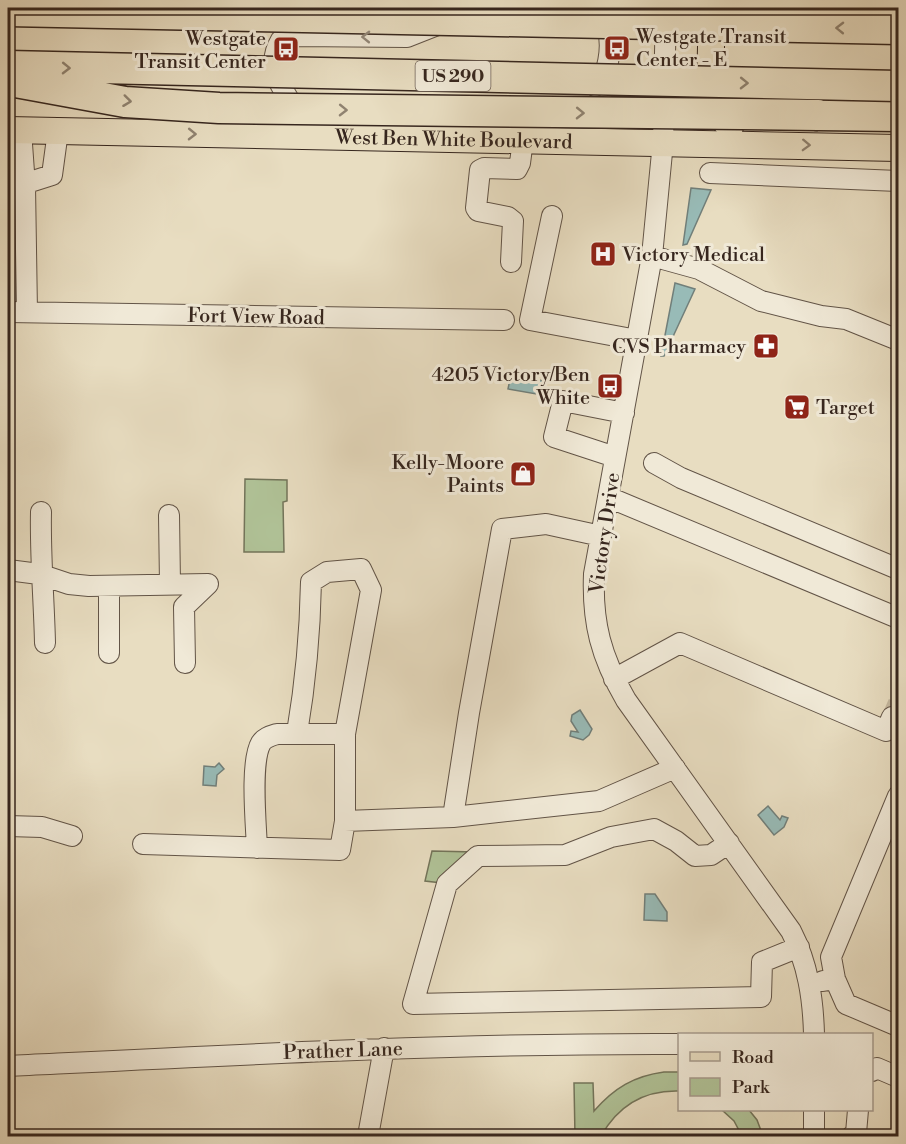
<svg xmlns="http://www.w3.org/2000/svg" width="906" height="1144" font-family="'Libre Bodoni',serif">
<style>
.green{fill:#b0c297;stroke:#73745a;stroke-width:1.5}
.water{fill:#98bbb7;stroke:#717f7a;stroke-width:1.5}
.lines{fill:none;stroke-linecap:round;stroke-linejoin:round}
.minor-tunnel{stroke:#c4b8a0;stroke-width:20;stroke-dasharray:20 10;stroke-linecap:butt}
.minor-casing{stroke:#625447;stroke-width:22}
.major-casing{stroke:#36261e;stroke-width:28}
.highway-casing{stroke:#36261e;stroke-width:33}
.minor{stroke:#f0e9d7;stroke-width:20}
.major{stroke:#e8ddc1;stroke-width:26}
.highway{stroke:#e8ddc1;stroke-width:30}
.highway-bridge-casing{stroke:#36261e;stroke-width:33;stroke-linecap:butt}
.highway-bridge{stroke:#e8ddc1;stroke-width:30}
.oneway{stroke:#8f8270}
.oneway2{stroke:#93887a}
.labels{text-anchor:middle;stroke-width:6;stroke-linejoin:round;paint-order:stroke}
.shield{fill:#f0e9d7;stroke:#6e6056;stroke-width:1.5}
.shield-label{font-size:18px;font-weight:bold;fill:#36261e}
.poi-label{font-size:20px;fill:#36261e;stroke:#f0e9d7;text-anchor:end}
.street-label{font-size:20px;fill:#36261e;stroke:#f0e9d7}
</style>
<rect width="100%" height="100%" fill="#e8ddc1"/>
<filter id="stains"><feTurbulence type="fractalNoise" baseFrequency=".00333" numOctaves="4"/><feColorMatrix values="0 0 0 0 .2 0 0 0 0 .09 0 0 0 0 .02 0 0 0 .5 -.17"/></filter>
<radialGradient id="worn" r=".72"><stop offset=".6" stop-color="#630" stop-opacity="0"/><stop offset="1" stop-color="#630" stop-opacity=".3"/></radialGradient>
<path class="green" d="M 245,479 L 287,480 L 287,501 L 283,502 L 284,552 L 244,552 Z
M 432,851 L 475,852 L 442,883 L 425,881 Z
M 664,1072 L 679,1072 L 679,1091 C 644,1090 618,1106 601,1136 L 575,1136 L 574,1083 L 593,1083 L 594,1111 C 614,1088 634,1076 664,1072 Z
M 722,1110 L 749,1110 L 757,1120 L 763,1136 L 742,1136 L 734,1121 Z"/>
<path class="water" d="M 691,188 L 711,190 L 687,244 L 683,245 Z
M 675,283 L 695,289 L 664,356 L 661,356 Z
M 511,374 L 544,381 L 542,395 L 508,389 Z
M 580,710 L 592,729 L 589,735 L 583,740 L 570,736 L 571,731 L 578,732 L 571,721 L 572,715 Z
M 219,763 L 224,769 L 217,775 L 216,786 L 203,785 L 204,766 L 215,767 Z
M 768,806 L 780,820 L 782,816 L 788,818 L 784,827 L 774,835 L 758,815 Z
M 645,894 L 655,894 L 667,912 L 667,921 L 644,920 Z"/>
<g class="lines">
<path class="minor-tunnel" d="M 892,717 L 898,703"/>
<defs>
<path id="minor" d="M 666,8 L 663,142 L 652,256 L 594,574 C 592,623 601,657 626,700 L 791,931 C 808,964 813,998 814,1034
M 595,86 C 609,77 612,46 608,31 C 607,25 602,20 598,15
M 299,117 C 285,90 263,70 281,40 L 297,36 L 407,37 L 440,24
M 21,130 L 25,186
M 710,173 L 898,181
M 552,216 L 530,320 L 637,340
M 652,256 L 699,269 L 761,301 L 821,316 L 846,319 L 898,340
M 511,262 L 513,221 L 508,217 L 478,211 L 476,208 L 480,170 L 484,168 L 517,169 L 520,163 L 523,140
M 8,312 L 504,320
M 27,312 L 25,186 L 30,182 L 52,175 L 58,131
M 615,457 L 554,437 L 563,401 L 624,413
M 654,463 L 681,478 L 898,569
M 608,497 L 898,618
M 41,512 C 40,556 44,599 45,643
M 169,515 L 170,584
M 8,570 L 39,574 L 69,584 L 89,586 L 208,584
M 109,653 L 109,586
M 185,663 L 184,607 L 208,584
M 614,679 L 680,643 L 886,731 L 892,717
M 297,733 C 306,680 310,636 311,582 L 327,572 L 361,569 L 371,590 L 345,734 L 345,821
M 453,817 L 469,713 L 502,529 L 546,524 L 601,536
M 8,826 L 42,827 L 72,836
M 729,843 L 711,855 L 695,856 L 676,841 L 654,829 L 611,837 L 565,855 L 478,856 L 447,884 L 413,1004 L 761,997 L 762,962 L 799,947
M 143,844 L 340,850 L 345,821 L 453,817 L 599,801 L 675,768
M 257,848 C 256,824 250,762 261,743 C 265,737 271,736 277,734 L 345,734
M 835,979 L 831,957 L 898,796
M 823,981 L 835,979 L 846,1004 L 898,1026
M 8,1066 C 232,1055 455,1043 680,1044
M 872,1071 L 877,1068 L 898,1077
M 814,1110 L 814,1136
M 368,1136 L 384,1048
M 852,1136 L 856,1133 L 858,1110"/>
<g id="major">
<path d="M 712,8 L 710,86 L 716,111 L 730,127"/>
<path id="s1" d="M 8,130 L 898,148"/>
</g>
<path id="highway" d="M 818,115 L 898,116"/>
</defs>
<use href="#minor" class="minor-casing"/>
<use href="#major" class="major-casing"/>
<use href="#highway" class="highway-casing"/>
<use href="#minor" class="minor"/>
<use href="#major" class="major"/>
<use href="#highway" class="highway"/>
<defs>
<path id="highway-bridge" d="M 8,11 L 898,29
M 8,66 L 898,86
M 10,81 L 125,102 L 219,108 L 818,115"/>
</defs>
<use href="#highway-bridge" class="highway-bridge-casing"/>
<use href="#highway-bridge" class="highway-bridge"/>
</g>
<defs><path id="oneway-chevron" d="M-2-3.5L2.5 0L-2 3.5" fill="none" stroke-width="1.6" stroke-linecap="round" stroke-linejoin="round" transform="scale(1.5)"/></defs>
<g class="oneway">
<use href="#oneway-chevron" transform="translate(840 28) rotate(-179)"/>
<use href="#oneway-chevron" transform="translate(66 68) rotate(1)"/>
<use href="#oneway-chevron" transform="translate(744 83) rotate(1)"/>
<use href="#oneway-chevron" transform="translate(127 101) rotate(7)"/>
<use href="#oneway-chevron" transform="translate(343 110) rotate(1)"/>
<use href="#oneway-chevron" transform="translate(580 113) rotate(1)"/>
<use href="#oneway-chevron" transform="translate(192 134) rotate(1)"/>
<use href="#oneway-chevron" transform="translate(806 145) rotate(2)"/>
</g>
<use class="oneway2" href="#oneway-chevron" transform="translate(366 37) rotate(-179)"/>
<defs>
<symbol id="bus-square" viewBox="-11 -11 22 22"><rect x="-9" y="-9" width="18" height="18" rx="4" fill="#8f2418" stroke="#f0e9d7"/><path d="M-5-6H5V4H4V6H2V4H-2V6H-4V4H-5ZM-3.5-4V0h7V-4ZM-3.5 1.2v1.5H-2V1.2ZM2 1.2v1.5H3.5V1.2Z" fill="#fff"/></symbol>
<symbol id="hospital-square" viewBox="-11 -11 22 22"><rect x="-9" y="-9" width="18" height="18" rx="4" fill="#8f2418" stroke="#f0e9d7"/><path d="M-5-5h3v3.5h4V-5h3V5h-3V1.5h-4V5h-3Z" fill="#fff"/></symbol>
<symbol id="pharmacy-square" viewBox="-11 -11 22 22"><rect x="-9" y="-9" width="18" height="18" rx="4" fill="#8f2418" stroke="#f0e9d7"/><path d="M-2-6h4v4h4v4h-4v4h-4v-4h-4v-4h4Z" fill="#fff"/></symbol>
<symbol id="supermarket-square" viewBox="-11 -11 22 22"><rect x="-9" y="-9" width="18" height="18" rx="4" fill="#8f2418" stroke="#f0e9d7"/><path d="M-6-5.5h2.5l.6 2H6L4.5 2H-2.5L-4.4-4H-6ZM-1.5 3.2a1.3 1.3 0 1 0 .1 0ZM3 3.2a1.3 1.3 0 1 0 .1 0Z" fill="#fff"/></symbol>
<symbol id="shop-square" viewBox="-11 -11 22 22"><rect x="-9" y="-9" width="18" height="18" rx="4" fill="#8f2418" stroke="#f0e9d7"/><path d="M-5-2.5h2.3a2.7 3.5 0 0 1 5.4 0H5L5.5 6h-11ZM-1.5-2.5h3a1.5 2.3 0 0 0-3 0Z" fill="#fff"/></symbol>
</defs>
<g fill-rule="evenodd">
<use href="#bus-square" x="602" y="33" width="30" height="30"/>
<use href="#bus-square" x="271" y="34" width="30" height="30"/>
<use href="#hospital-square" x="588" y="239" width="30" height="30"/>
<use href="#pharmacy-square" x="751" y="331" width="30" height="30"/>
<use href="#bus-square" x="595" y="371" width="30" height="30"/>
<use href="#supermarket-square" x="782" y="392" width="30" height="30"/>
<use href="#shop-square" x="508" y="459" width="30" height="30"/>
</g>
<g class="labels">
<rect class="shield" x="415.5" y="61" width="75" height="30" rx="4.5"/>
<g class="shield-label">
<text x="453" y="82">US 290</text>
</g>
<g class="poi-label">
<text x="636" y="43" text-anchor="start">Westgate Transit<tspan x="636" dy="23">Center - E</tspan></text>
<text x="266" y="45">Westgate<tspan x="266" dy="23">Transit Center</tspan></text>
<text x="622" y="261" text-anchor="start">Victory Medical</text>
<text x="746" y="353">CVS Pharmacy</text>
<text x="590" y="381">4205 Victory/Ben<tspan x="590" dy="23">White</tspan></text>
<text x="816" y="414" text-anchor="start">Target</text>
<text x="504" y="469">Kelly-Moore<tspan x="504" dy="23">Paints</tspan></text>
</g>
<g class="street-label">
<text dy="7" stroke="none"><textPath href="#s1" startOffset="446">West Ben White Boulevard</textPath></text>
<text transform="translate(256 316) rotate(1)" y="7">Fort View Road</text>
<text transform="translate(604 533) rotate(-82)" y="7">Victory Drive</text>
<text transform="translate(343 1050) rotate(-2)" y="7">Prather Lane</text>
</g>
</g>
<rect width="906" height="1144" fill="none" stroke="#e8ddc1" stroke-width="30"/>
<rect x="9" y="9" width="888" height="1126" fill="none" stroke="#36261e" stroke-width="3"/>
<rect x="15" y="15" width="876" height="1114" fill="none" stroke="#36261e" stroke-width="1.5"/>
<rect x="678" y="1033" width="195" height="78" fill="#f0e9d7" stroke="#a69b8d" stroke-width="1.5"/>
<rect x="690" y="1052" width="30" height="9" fill="#e8ddc1" stroke="#a69b8d" stroke-width="1.5"/>
<text x="732" y="1063" font-size="18" fill="#36261e">Road</text>
<rect x="690" y="1078" width="30" height="18" fill="#b0c297" stroke="#a69b8d" stroke-width="1.5"/>
<text x="732" y="1093" font-size="18" fill="#36261e">Park</text>
<rect width="100%" height="100%" filter="url(#stains)"/>
<rect width="100%" height="100%" fill="url(#worn)"/>
</svg>
